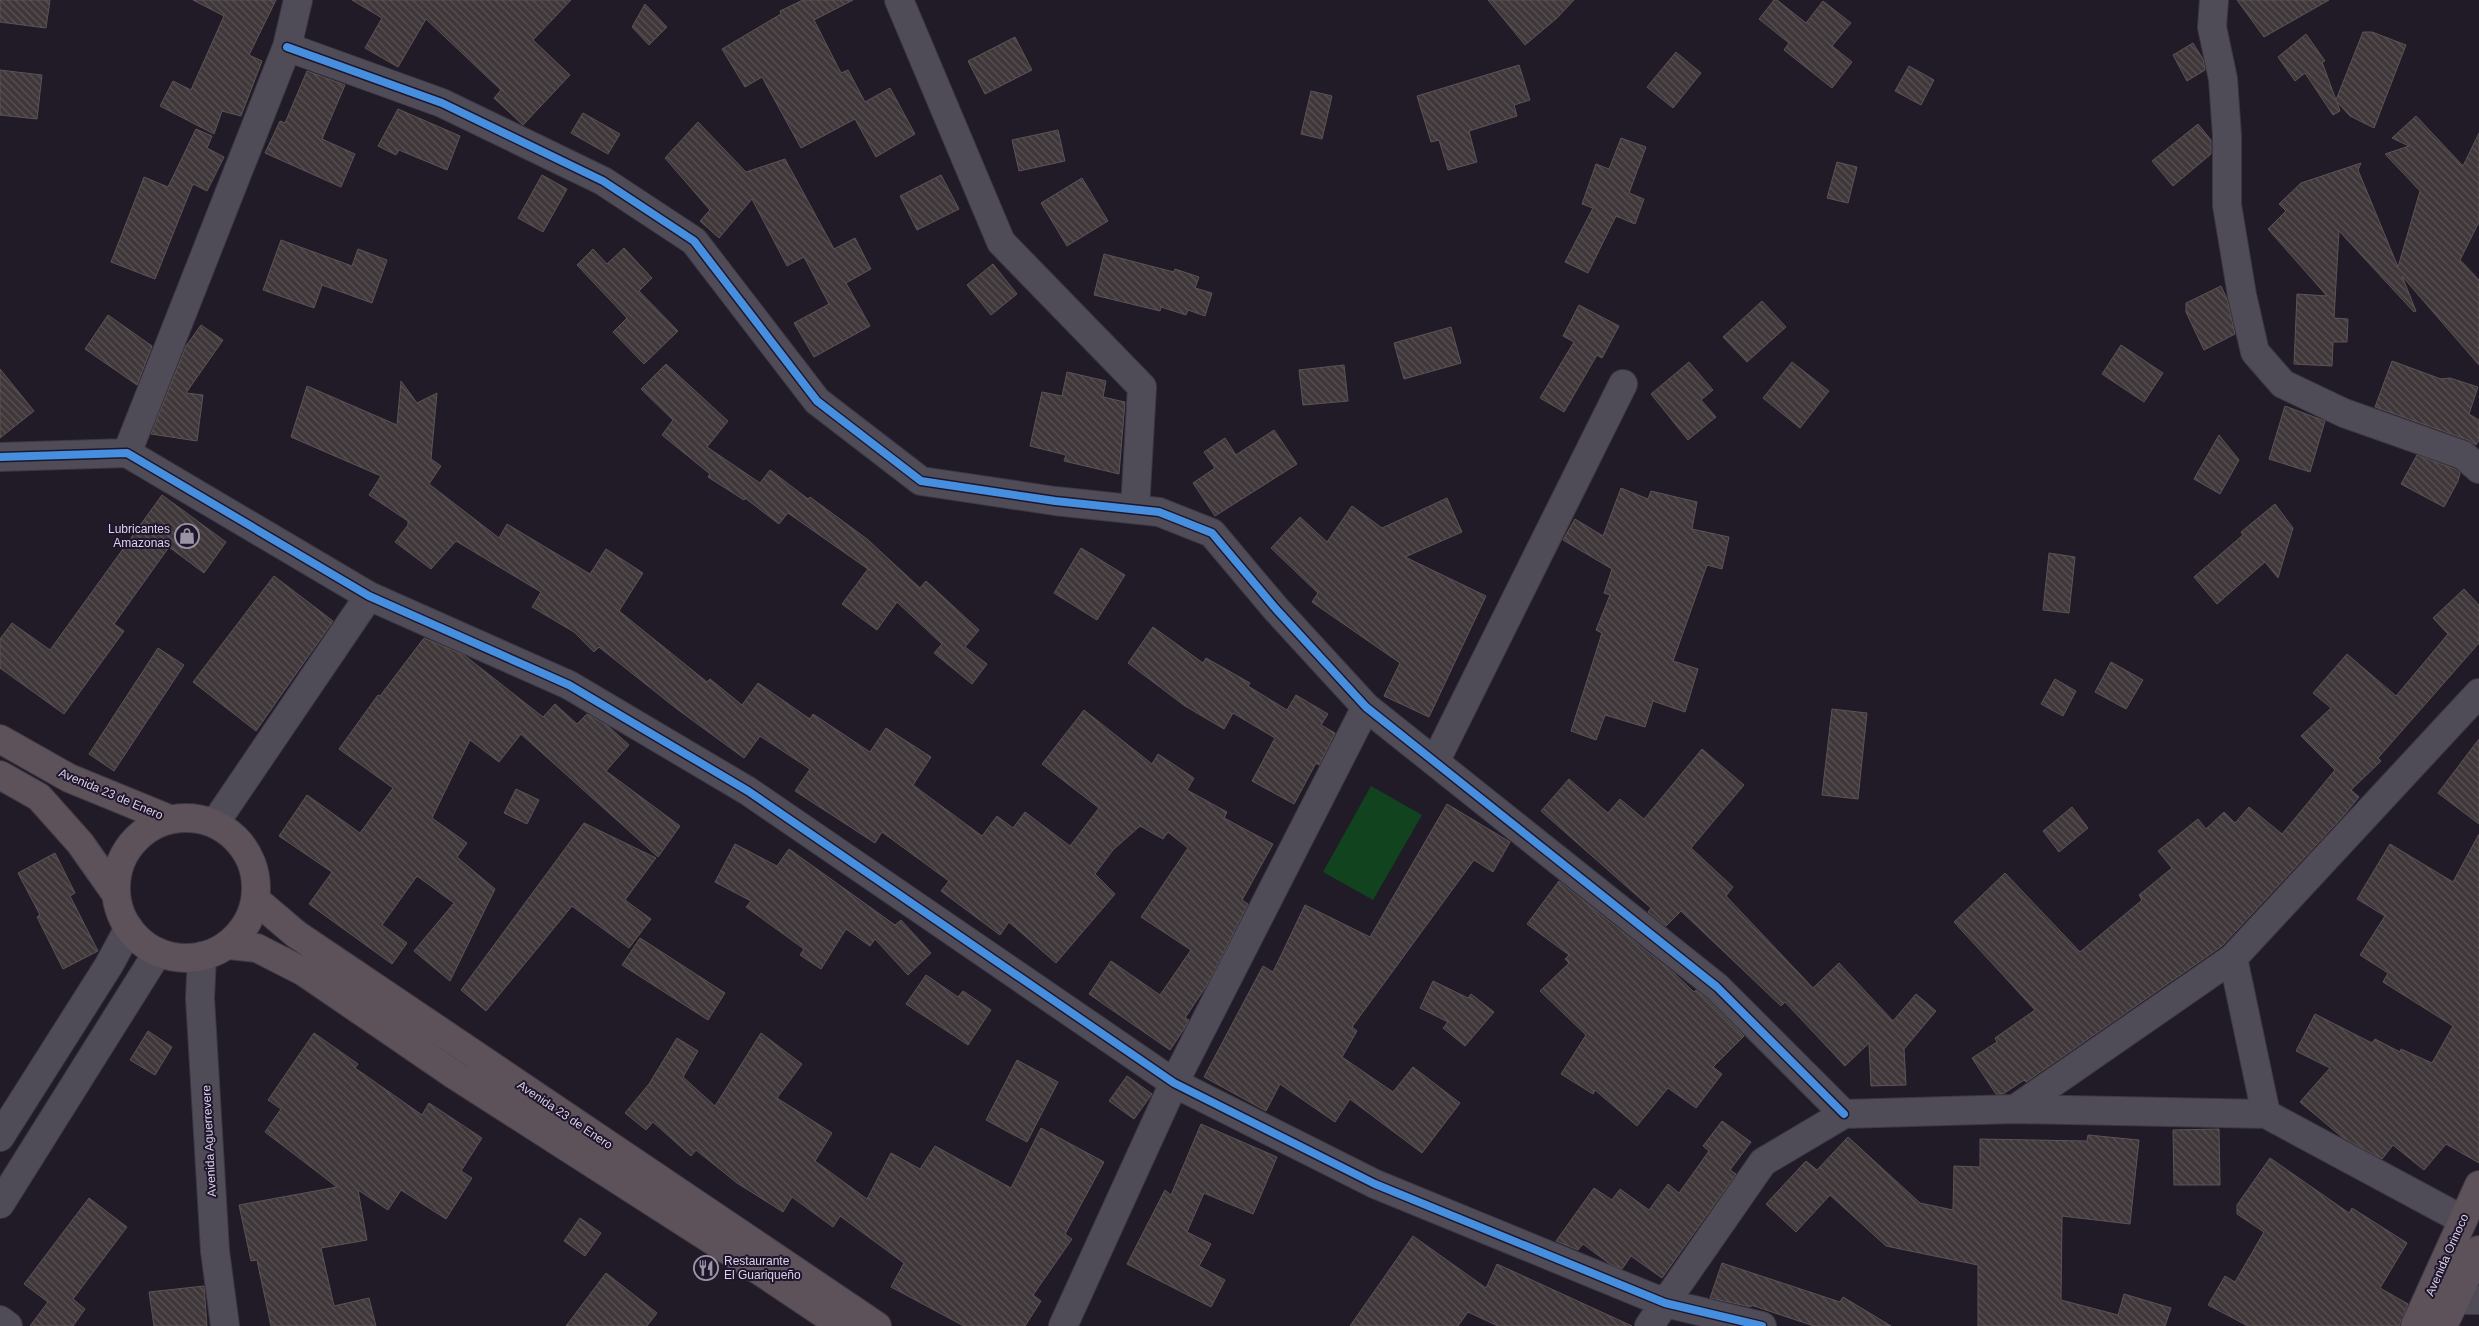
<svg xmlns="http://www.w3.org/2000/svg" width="2479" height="1326" font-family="Arial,sans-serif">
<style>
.pitch{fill:#10431e}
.building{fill:url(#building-back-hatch);stroke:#5c5355}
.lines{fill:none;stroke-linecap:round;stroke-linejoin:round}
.minor-casing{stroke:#3c3843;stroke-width:30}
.major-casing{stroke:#3c3843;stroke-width:30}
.minor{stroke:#504c57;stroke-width:28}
.major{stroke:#5d515a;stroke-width:28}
.cycleway-casing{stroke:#1f152d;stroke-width:11}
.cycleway{stroke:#468fdf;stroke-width:8}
.labels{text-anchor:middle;stroke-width:4;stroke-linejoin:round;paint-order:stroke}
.poi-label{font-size:12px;fill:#dbd5e7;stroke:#1f152d;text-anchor:end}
.street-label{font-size:12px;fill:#dbd5e7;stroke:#1f152d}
</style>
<defs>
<pattern id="building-back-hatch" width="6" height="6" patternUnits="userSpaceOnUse" patternTransform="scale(1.25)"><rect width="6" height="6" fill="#3f373a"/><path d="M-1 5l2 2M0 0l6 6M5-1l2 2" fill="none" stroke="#5a5356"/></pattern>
</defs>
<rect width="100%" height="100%" fill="#201b27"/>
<path class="pitch" d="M 1371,786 L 1422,815 L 1373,900 L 1323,872 Z"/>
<path class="building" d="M 0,0 L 50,0 L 46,28 L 0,22 Z
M 193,0 L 276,0 L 249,55 L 262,61 L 241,116 L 222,111 L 214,134 L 160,106 L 173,81 L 191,90 L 224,16 Z
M 352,0 L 571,0 L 533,40 L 570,75 L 523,125 L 494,98 L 501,90 L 426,19 L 398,67 L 365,48 L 382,18 Z
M 803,0 L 853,0 L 814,20 L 841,73 L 848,70 L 865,102 L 890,88 L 915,134 L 876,157 L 855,119 L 801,148 L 762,77 L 745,87 L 722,49 L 781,14 L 780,11 Z
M 1488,0 L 1574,0 L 1557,18 L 1525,45 Z
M 1774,0 L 1777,0 L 1806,23 L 1823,1 L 1851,23 L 1832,46 L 1852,62 L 1832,88 L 1784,50 L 1789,43 L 1759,19 Z
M 2237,0 L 2329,0 L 2264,37 Z
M 645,4 L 667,27 L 649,45 L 632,27 Z
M 2363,32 L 2372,32 L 2406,45 L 2374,128 L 2350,116 L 2337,102 L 2340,111 L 2333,115 L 2305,73 L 2295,81 L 2278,57 L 2306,34 L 2325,61 L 2322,62 L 2336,100 Z
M 1015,37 L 1032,70 L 985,94 L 968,61 Z
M 2193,43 L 2203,59 L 2205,70 L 2187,81 L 2173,55 Z
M 1676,52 L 1701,73 L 1673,108 L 1647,87 Z
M 1519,65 L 1530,100 L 1514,105 L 1517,116 L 1469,131 L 1477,162 L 1448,170 L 1439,140 L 1431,142 L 1417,96 Z
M 1909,66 L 1934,80 L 1921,105 L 1895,91 Z
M 0,70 L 42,75 L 37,119 L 0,115 Z
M 307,71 L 345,85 L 322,139 L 355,154 L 341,187 L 265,153 L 280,121 L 285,123 Z
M 1311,91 L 1332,96 L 1322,139 L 1301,134 Z
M 398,109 L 460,136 L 447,170 L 399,150 L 396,155 L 378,146 Z
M 583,113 L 620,134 L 608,154 L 571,133 Z
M 2416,116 L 2463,166 L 2479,133 L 2479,222 L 2460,260 L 2479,280 L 2479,365 L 2402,276 L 2416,311 L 2414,312 L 2339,231 L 2334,318 L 2348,319 L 2347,342 L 2333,342 L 2332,366 L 2294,364 L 2297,294 L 2327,296 L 2268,229 L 2286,211 L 2279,204 L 2301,183 L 2361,163 L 2358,170 L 2398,267 L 2420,191 L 2385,154 L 2409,146 L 2392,138 Z
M 698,122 L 746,172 L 785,159 L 834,249 L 855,238 L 871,269 L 846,283 L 870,326 L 814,357 L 794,323 L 829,304 L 804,257 L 787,266 L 752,199 L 719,238 L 700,221 L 710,210 L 665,158 Z
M 2198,124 L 2211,140 L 2211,154 L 2173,186 L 2152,161 Z
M 196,129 L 212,136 L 207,148 L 224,157 L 207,191 L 193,184 L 155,279 L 111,262 L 144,177 L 168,187 Z
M 1058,130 L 1065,161 L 1019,171 L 1012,140 Z
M 1621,138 L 1646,147 L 1629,193 L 1644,199 L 1635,224 L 1616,216 L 1588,273 L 1565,262 L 1593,208 L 1582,204 L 1596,164 L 1609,169 Z
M 1837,162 L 1857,167 L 1848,203 L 1827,198 Z
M 542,175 L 567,189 L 543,232 L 518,218 Z
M 941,175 L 959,209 L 917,230 L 900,196 Z
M 1082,178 L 1108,221 L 1067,246 L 1041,203 Z
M 281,240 L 352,266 L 358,249 L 387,260 L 372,303 L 322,285 L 314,308 L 263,290 Z
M 624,248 L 652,278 L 639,291 L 678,331 L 644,364 L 613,332 L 627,318 L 577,265 L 593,249 L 607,264 Z
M 1104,254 L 1174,272 L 1175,269 L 1199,277 L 1195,288 L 1212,293 L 1205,316 L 1188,310 L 1186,315 L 1161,307 L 1160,311 L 1094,295 Z
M 993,264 L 1017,294 L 991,315 L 967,285 Z
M 2221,286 L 2227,299 L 2235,334 L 2204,350 L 2186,312 L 2186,303 Z
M 1762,301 L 1786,327 L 1747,362 L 1723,337 Z
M 1579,305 L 1619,326 L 1602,358 L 1597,355 L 1564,412 L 1540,398 L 1574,342 L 1563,336 Z
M 108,315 L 152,346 L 137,385 L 85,349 Z
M 201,325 L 223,340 L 186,393 L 203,395 L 197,441 L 151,434 L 186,346 Z
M 1451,327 L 1461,363 L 1404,379 L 1394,343 Z
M 2121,345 L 2163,373 L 2144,402 L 2102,374 Z
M 2392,361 L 2441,379 L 2450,378 L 2478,387 L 2469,414 L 2479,420 L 2479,440 L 2476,445 L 2468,440 L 2375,407 Z
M 1689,362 L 1713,390 L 1701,400 L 1716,417 L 1688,440 L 1651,394 Z
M 1792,362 L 1829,391 L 1800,428 L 1763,398 Z
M 666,364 L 728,421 L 707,447 L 760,483 L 770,470 L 808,499 L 810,497 L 867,539 L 920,588 L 926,581 L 979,630 L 965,647 L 987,664 L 972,684 L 934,653 L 942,644 L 897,602 L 877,630 L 842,604 L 868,569 L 788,513 L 779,524 L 745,498 L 744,500 L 708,477 L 710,474 L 662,435 L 673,420 L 641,389 Z
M 1344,365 L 1348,401 L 1303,405 L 1299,370 Z
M 0,369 L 34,411 L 0,438 Z
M 1067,372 L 1106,381 L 1103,397 L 1125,402 L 1119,474 L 1064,461 L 1066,455 L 1030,446 L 1042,392 L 1062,396 Z
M 401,381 L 417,403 L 437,393 L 431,459 L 441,466 L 429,484 L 499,538 L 507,524 L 590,574 L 606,549 L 643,573 L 619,611 L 707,682 L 710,679 L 742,705 L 758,683 L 810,719 L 813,714 L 870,752 L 886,728 L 931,757 L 913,785 L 982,836 L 997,816 L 1013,828 L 1025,812 L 1070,846 L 1099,808 L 1042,764 L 1084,710 L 1152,764 L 1158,754 L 1194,778 L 1187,790 L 1227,812 L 1224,818 L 1273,844 L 1242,900 L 1248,904 L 1207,985 L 1185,1018 L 1189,1020 L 1184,1029 L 1170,1050 L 1089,994 L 1111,961 L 1160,995 L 1191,950 L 1141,917 L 1188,848 L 1168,832 L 1163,839 L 1140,826 L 1113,850 L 1095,874 L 1115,894 L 1056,963 L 1009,922 L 1000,935 L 941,891 L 949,881 L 882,832 L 875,843 L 795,791 L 810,769 L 760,736 L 744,758 L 677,709 L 599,647 L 594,652 L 574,632 L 532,607 L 541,592 L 456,541 L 431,569 L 395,542 L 408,525 L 408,521 L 369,495 L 381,476 L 291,437 L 307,386 L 397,425 Z
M 2285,406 L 2325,421 L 2310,472 L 2269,459 Z
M 1274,430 L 1297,464 L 1215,516 L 1193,483 L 1215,468 L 1204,452 L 1225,438 L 1236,455 Z
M 2219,435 L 2239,460 L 2220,494 L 2194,479 Z
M 2417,455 L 2455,469 L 2460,473 L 2458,481 L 2444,507 L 2401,484 Z
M 1621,488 L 1648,499 L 1651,491 L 1697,502 L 1692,529 L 1729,537 L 1722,569 L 1707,565 L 1673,661 L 1698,669 L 1685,712 L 1653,701 L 1645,727 L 1605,715 L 1596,740 L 1571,731 L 1602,633 L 1596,630 L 1610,595 L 1604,593 L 1612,569 L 1563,540 L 1575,519 L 1603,536 Z
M 162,495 L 226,542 L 204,573 L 169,547 L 114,624 L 124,631 L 64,714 L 0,668 L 0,639 L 12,623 L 50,650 Z
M 1447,498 L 1462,532 L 1405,557 L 1486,596 L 1429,717 L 1384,696 L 1400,663 L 1312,602 L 1318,593 L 1271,548 L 1300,517 L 1327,542 L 1352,506 L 1382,528 Z
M 2275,504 L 2293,528 L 2278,578 L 2265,562 L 2217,604 L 2194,577 L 2243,535 L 2241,532 Z
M 1081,548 L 1125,575 L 1097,620 L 1054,593 Z
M 2049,553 L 2075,557 L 2069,613 L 2043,610 Z
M 274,576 L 333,621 L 256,731 L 193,682 Z
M 2464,589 L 2479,605 L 2479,643 L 2378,758 L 2381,761 L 2351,790 L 2359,797 L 2345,814 L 2222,946 L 2026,1082 L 2024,1080 L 2003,1094 L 1996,1094 L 1972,1058 L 1997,1042 L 1995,1038 L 2035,1010 L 1954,922 L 2005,873 L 2080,952 L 2142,900 L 2139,895 L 2172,868 L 2158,851 L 2198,819 L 2206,829 L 2224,812 L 2235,823 L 2249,807 L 2282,834 L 2335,770 L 2301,736 L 2331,708 L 2313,693 L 2347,654 L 2396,696 L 2448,634 L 2433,618 Z
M 1153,627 L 1203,663 L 1206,658 L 1250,683 L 1248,686 L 1287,710 L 1296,695 L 1328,714 L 1321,725 L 1335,733 L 1319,765 L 1316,763 L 1294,804 L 1252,781 L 1275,738 L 1233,713 L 1224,729 L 1185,706 L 1128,663 Z
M 424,638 L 464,655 L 543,717 L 555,704 L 577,724 L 587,714 L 608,726 L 629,745 L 606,771 L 680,826 L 658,857 L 521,734 L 499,762 L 470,740 L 432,818 L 467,843 L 457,857 L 495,889 L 450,981 L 414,951 L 454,903 L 417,876 L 382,925 L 407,943 L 392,964 L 309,904 L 332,872 L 279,836 L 307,795 L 360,833 L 393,788 L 339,749 L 378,695 L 380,696 Z
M 158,648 L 184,665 L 114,771 L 89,754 Z
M 2111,662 L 2143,680 L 2126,709 L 2095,692 Z
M 2055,679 L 2076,691 L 2063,716 L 2041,704 Z
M 1832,709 L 1867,713 L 1858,799 L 1822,795 Z
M 2479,739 L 2479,824 L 2438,793 Z
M 1702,749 L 1744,785 L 1691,848 L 1733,887 L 1726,896 L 1813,988 L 1839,963 L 1893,1021 L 1916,994 L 1936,1011 L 1904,1049 L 1906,1085 L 1871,1086 L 1869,1043 L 1845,1066 L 1785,1002 L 1781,1006 L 1681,911 L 1666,926 L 1648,912 L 1651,908 L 1541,811 L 1569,779 L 1608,813 L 1620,799 L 1644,819 Z
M 516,789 L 539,800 L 527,824 L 504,813 Z
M 1447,804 L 1510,842 L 1493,872 L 1474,860 L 1352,1027 L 1357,1031 L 1342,1057 L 1393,1092 L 1413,1067 L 1460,1103 L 1422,1153 L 1350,1099 L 1335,1122 L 1280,1084 L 1266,1111 L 1204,1077 L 1263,966 L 1273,972 L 1305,905 L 1370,937 Z
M 2072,807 L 2088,828 L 2059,852 L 2043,831 Z
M 584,823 L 656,858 L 625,900 L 651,919 L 629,948 L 572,906 L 486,1011 L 461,990 Z
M 2479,834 L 2479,1163 L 2446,1144 L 2424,1170 L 2393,1145 L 2382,1159 L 2342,1137 L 2300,1102 L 2330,1068 L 2296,1051 L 2315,1014 L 2372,1043 L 2375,1039 L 2400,1052 L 2401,1049 L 2432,1063 L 2453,1026 L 2383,982 L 2388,973 L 2360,955 L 2385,916 L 2357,899 L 2390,844 L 2453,882 Z
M 735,844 L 777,866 L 789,849 L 895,925 L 901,920 L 931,953 L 908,975 L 875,939 L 870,946 L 846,929 L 821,969 L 800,955 L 804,949 L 746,907 L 751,901 L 715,882 Z
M 55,853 L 75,893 L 70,896 L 98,951 L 63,969 L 37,917 L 40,915 L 18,873 Z
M 1559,881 L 1674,973 L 1694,992 L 1696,990 L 1707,999 L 1744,1036 L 1713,1067 L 1722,1074 L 1696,1108 L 1668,1088 L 1637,1126 L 1595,1090 L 1593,1094 L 1561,1074 L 1586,1035 L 1540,991 L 1569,963 L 1565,959 L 1569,955 L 1527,924 Z
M 640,938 L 725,993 L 708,1020 L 622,965 Z
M 926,975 L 958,997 L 963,991 L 991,1010 L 968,1045 L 906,1004 Z
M 1433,981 L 1468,998 L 1471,994 L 1494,1012 L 1465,1046 L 1443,1028 L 1448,1022 L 1420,1008 Z
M 148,1031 L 172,1047 L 155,1075 L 130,1060 Z
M 314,1033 L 358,1064 L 355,1068 L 422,1115 L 429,1103 L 482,1138 L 461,1171 L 472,1178 L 446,1219 L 401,1190 L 388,1210 L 358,1190 L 367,1240 L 321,1248 L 334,1306 L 369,1298 L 376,1326 L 271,1326 L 257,1260 L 251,1261 L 239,1205 L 337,1187 L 265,1132 L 281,1109 L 268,1100 Z
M 761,1033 L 802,1064 L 777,1098 L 832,1133 L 815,1161 L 867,1199 L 891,1153 L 920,1169 L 935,1146 L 1011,1188 L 1041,1128 L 1104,1162 L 1065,1234 L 1072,1239 L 1033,1295 L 1041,1301 L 1025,1326 L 964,1326 L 891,1287 L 904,1263 L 840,1216 L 833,1227 L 792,1197 L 783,1212 L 737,1183 L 696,1150 L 691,1156 L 653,1122 L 646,1130 L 625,1113 L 649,1084 L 677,1038 L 698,1051 L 683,1077 L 715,1106 Z
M 1017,1060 L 1058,1082 L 1027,1142 L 986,1120 Z
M 1127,1076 L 1152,1094 L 1134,1119 L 1109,1101 Z
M 1722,1121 L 1751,1142 L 1730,1170 L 1736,1174 L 1662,1278 L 1631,1256 L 1622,1269 L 1610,1264 L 1583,1244 L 1578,1250 L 1556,1241 L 1594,1188 L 1612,1200 L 1620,1189 L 1649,1210 L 1668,1184 L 1679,1193 L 1709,1151 L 1703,1146 Z
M 1201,1124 L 1277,1157 L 1253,1214 L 1204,1193 L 1187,1232 L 1211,1244 L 1199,1266 L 1225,1280 L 1211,1307 L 1127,1264 L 1165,1190 L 1171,1195 Z
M 2219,1129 L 2220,1185 L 2174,1185 L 2173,1130 Z
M 2088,1135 L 2139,1140 L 2130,1224 L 2062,1216 L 2061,1300 L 2118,1315 L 2124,1294 L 2171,1308 L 2165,1326 L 1978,1326 L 1978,1265 L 1886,1246 L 1830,1195 L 1796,1232 L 1766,1204 L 1806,1161 L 1817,1170 L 1848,1137 L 1920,1203 L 1953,1210 L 1954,1166 L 1980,1167 L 1980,1139 L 2087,1141 Z
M 2270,1158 L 2349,1213 L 2352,1208 L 2407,1243 L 2380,1288 L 2408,1304 L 2399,1326 L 2248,1326 L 2208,1305 L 2225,1276 L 2235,1282 L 2264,1232 L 2237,1214 L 2237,1205 Z
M 89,1198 L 127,1227 L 73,1299 L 85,1309 L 73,1326 L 30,1326 L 48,1302 L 24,1284 Z
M 580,1218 L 601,1233 L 585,1256 L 564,1241 Z
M 1413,1236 L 1486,1288 L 1497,1264 L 1632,1326 L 1498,1326 L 1468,1312 L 1458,1326 L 1350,1326 Z
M 1722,1263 L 1840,1302 L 1843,1297 L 1891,1326 L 1814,1326 L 1751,1305 L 1751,1307 L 1710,1298 Z
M 606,1273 L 657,1313 L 647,1326 L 566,1326 Z
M 204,1286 L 207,1326 L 154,1326 L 149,1292 Z"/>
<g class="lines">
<defs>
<path id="minor" d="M 899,0 L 1001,242 L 1142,387 L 1135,509
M 2214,0 L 2212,27 L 2223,79 L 2227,136 L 2227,205 L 2242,295 L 2255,352 L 2283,384 L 2344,413 L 2463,455 L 2479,469
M 287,47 L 442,103 L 603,181 L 694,241 L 817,401 L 921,481 L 1055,501 L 1159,512 L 1212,533 L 1276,609 L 1366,707 L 1717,987 L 1844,1114
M 127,453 L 287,47 L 298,0
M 0,457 L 127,453 L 369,596 L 569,685 L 748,791 L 1174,1083 L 1375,1184 L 1665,1303 L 1762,1326
M 1435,762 L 1623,384
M 215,823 L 369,596
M 202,956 L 200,998 L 215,1251 L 225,1326
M 2233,958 L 2266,1114
M 2015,1109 L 2233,958 L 2479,693
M 0,1137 L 109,965 L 129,928
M 0,1204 L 158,952
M 2455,1300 L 2479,1300
M 0,1320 L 8,1326
M 1063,1326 L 1174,1083 L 1366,707
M 1649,1326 L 1763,1162 L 1844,1114 L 2015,1109 L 2266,1114 L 2463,1220"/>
<path id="major" d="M 0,739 L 69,778 L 169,819
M 0,775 L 39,797 L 80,843 L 116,894
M116 888a70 70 0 1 1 140 0a70 70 0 1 1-140 0Z
M 256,900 L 296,934 L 877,1326
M 228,945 L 257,948 L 304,972 L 453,1074 L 757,1269 L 842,1326
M 2415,1326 L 2479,1185
M 2443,1326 L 2479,1250"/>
</defs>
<use href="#minor" class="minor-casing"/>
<use href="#major" class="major-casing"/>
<use href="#minor" class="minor"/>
<use href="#major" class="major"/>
<defs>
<path id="cycleway" d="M 287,47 L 442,103 L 603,181 L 694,241 L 817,401 L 921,481 L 1055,501 L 1159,512 L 1212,533 L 1276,609 L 1366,707 L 1717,987 L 1844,1114
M 0,457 L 127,453 L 369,596 L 569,685 L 748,791 L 1174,1083 L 1375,1184 L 1665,1303 L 1762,1326"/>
</defs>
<use href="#cycleway" class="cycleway-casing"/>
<use href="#cycleway" class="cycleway"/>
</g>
<defs>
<symbol id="shop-ring" viewBox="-11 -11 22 22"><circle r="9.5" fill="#1f152d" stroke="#9a94a4" stroke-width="1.5"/><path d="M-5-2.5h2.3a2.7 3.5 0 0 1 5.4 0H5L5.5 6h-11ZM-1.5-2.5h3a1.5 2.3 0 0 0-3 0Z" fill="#9a94a4"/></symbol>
<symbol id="restaurant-ring" viewBox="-11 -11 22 22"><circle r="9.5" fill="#1f152d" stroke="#9a94a4" stroke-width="1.5"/><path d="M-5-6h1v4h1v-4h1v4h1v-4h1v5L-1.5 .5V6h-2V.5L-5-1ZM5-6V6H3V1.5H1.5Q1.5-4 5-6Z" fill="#9a94a4"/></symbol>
</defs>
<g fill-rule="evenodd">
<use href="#shop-ring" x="173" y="522" width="28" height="28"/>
<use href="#restaurant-ring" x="692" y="1254" width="28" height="28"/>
</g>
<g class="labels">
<g class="poi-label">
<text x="170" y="533">Lubricantes<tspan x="170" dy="14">Amazonas</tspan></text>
<text x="724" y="1265" text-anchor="start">Restaurante<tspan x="724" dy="14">El Guariqueño</tspan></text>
</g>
<g class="street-label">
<text transform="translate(111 794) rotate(23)" y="4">Avenida 23 de Enero</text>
<text transform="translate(565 1115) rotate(34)" y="4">Avenida 23 de Enero</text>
<text transform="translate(209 1141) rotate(-93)" y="4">Avenida Aguerrevere</text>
<text transform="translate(2447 1255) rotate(-66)" y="4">Avenida Orinoco</text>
</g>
</g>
</svg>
